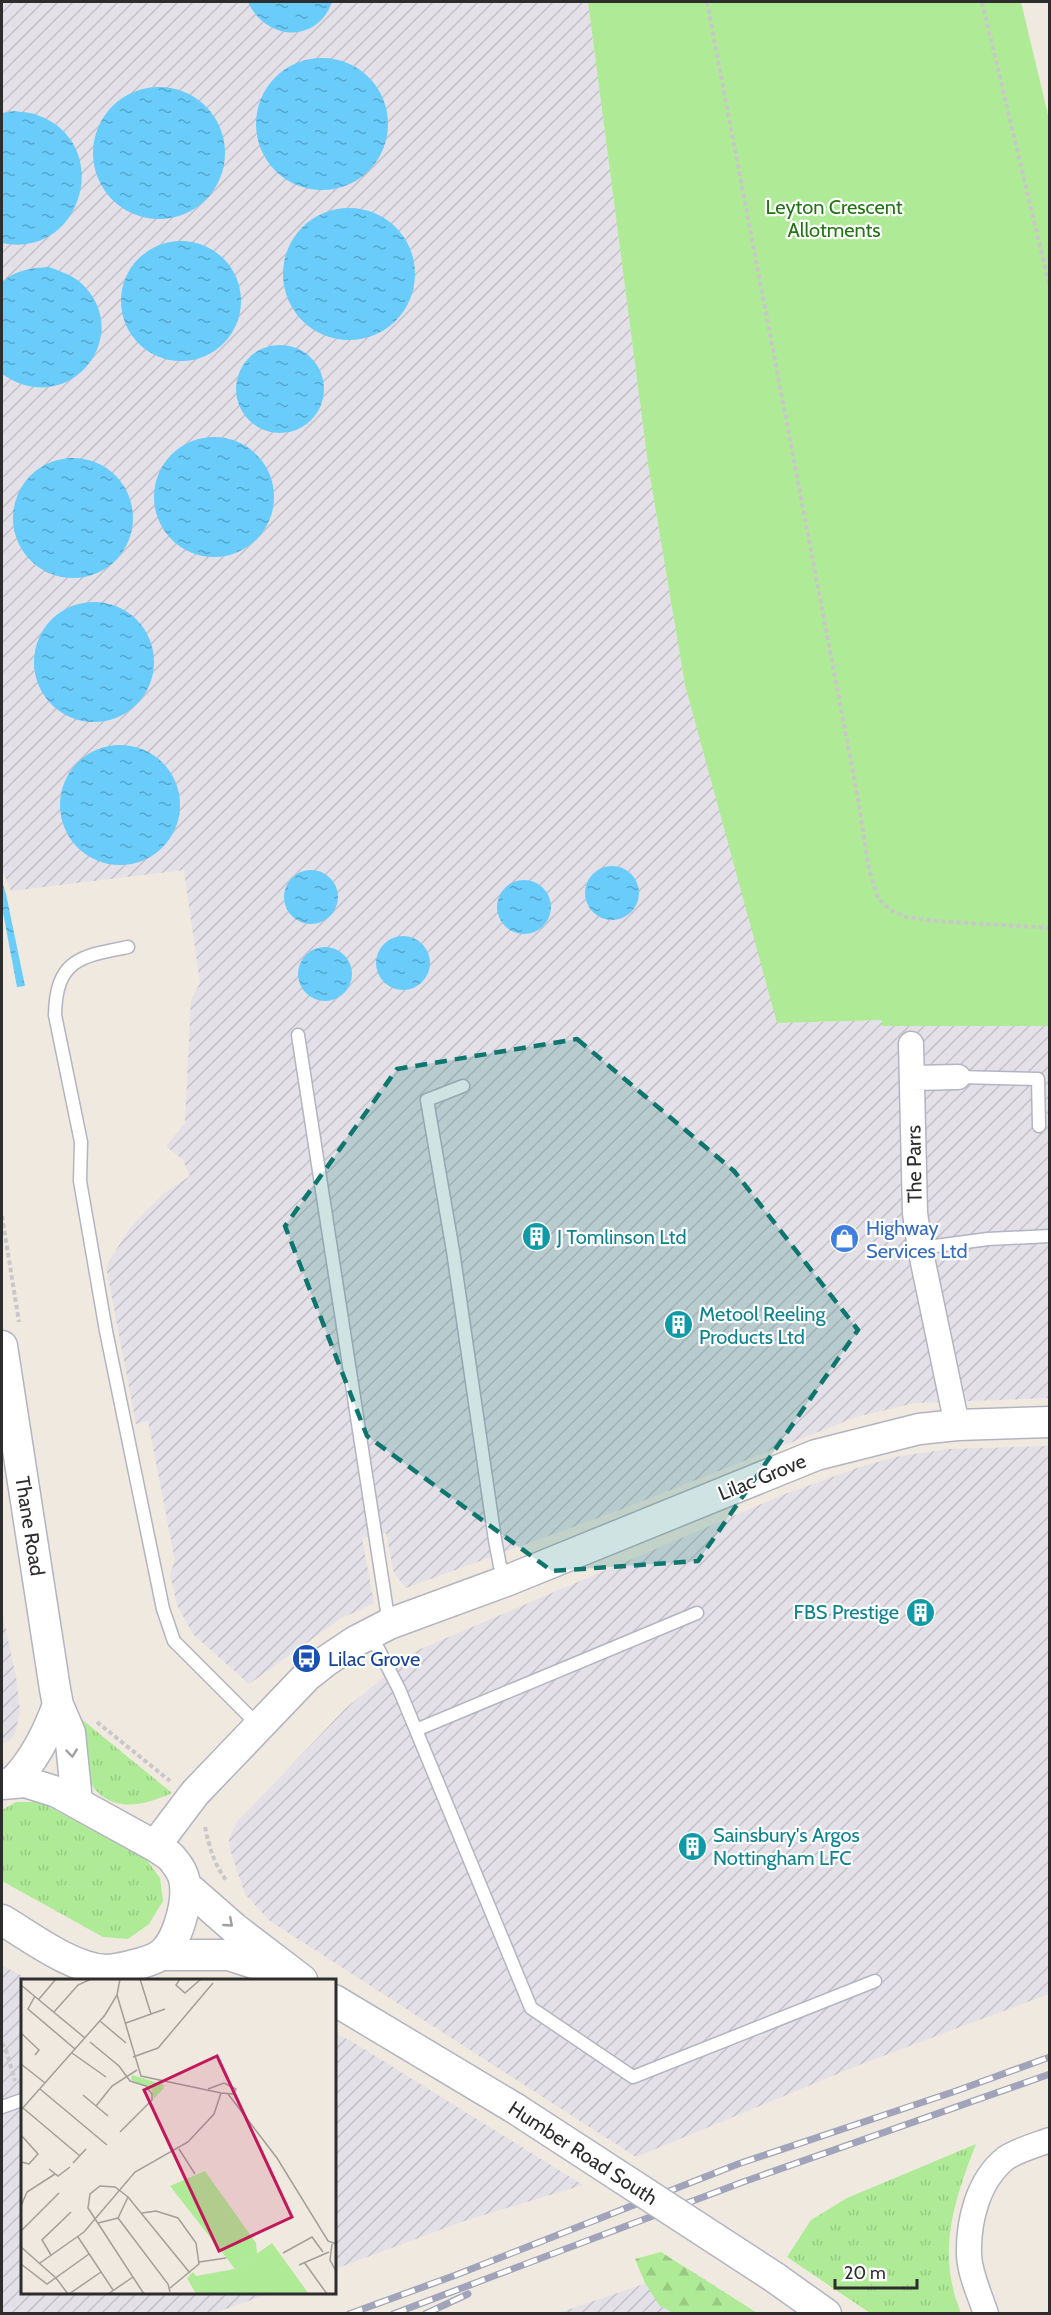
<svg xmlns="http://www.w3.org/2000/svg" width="1051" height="2315" font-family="Cabin,sans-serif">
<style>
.industrial{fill:url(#industrial-furrows)}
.grass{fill:url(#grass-tufts)}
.forest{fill:url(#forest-firs)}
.garden{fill:#afeb97}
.water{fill:url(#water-ripples)}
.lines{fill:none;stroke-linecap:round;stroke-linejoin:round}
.service-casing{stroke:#b3b4c2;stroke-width:15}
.minor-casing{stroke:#b3b4c2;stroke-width:27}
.tertiary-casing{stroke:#b3b4c2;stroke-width:33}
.path{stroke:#c8c8c8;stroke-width:4;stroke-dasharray:4.5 3;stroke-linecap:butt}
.service{stroke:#fff;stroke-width:12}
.minor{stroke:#fff;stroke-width:24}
.tertiary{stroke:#fff;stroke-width:30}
.rail-casing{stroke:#a0a3b9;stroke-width:7}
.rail{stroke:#fff;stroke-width:4.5;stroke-dasharray:14;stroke-linecap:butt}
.tertiary-bridge-casing{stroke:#b3b4c2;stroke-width:33;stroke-linecap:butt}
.tertiary-bridge{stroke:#fff;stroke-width:30}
.oneway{stroke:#a0a0a0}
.marked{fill:#0f766e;fill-opacity:0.2;stroke:#0f766e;stroke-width:4.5;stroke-dasharray:12 8;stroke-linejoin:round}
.labels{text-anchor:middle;stroke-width:4.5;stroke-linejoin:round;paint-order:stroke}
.park-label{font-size:20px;fill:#227414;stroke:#fff}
.street-label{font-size:20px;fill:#2d2d2d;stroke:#fff}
.shop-label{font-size:20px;fill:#366cbe;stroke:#fff;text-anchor:start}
.culture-label{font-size:20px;fill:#0d838f;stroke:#fff;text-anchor:start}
.transit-label{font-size:20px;fill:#164399;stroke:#fff;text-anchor:start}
.inset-road{fill:none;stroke:#a29e98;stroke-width:1.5}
.view{fill:#c2185b;fill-opacity:0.15;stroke:#c2185b;stroke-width:3}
.inset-edge{fill:none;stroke:#2d2d2d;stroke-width:3}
</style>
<defs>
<pattern id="industrial-furrows" width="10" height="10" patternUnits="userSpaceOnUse" patternTransform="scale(1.5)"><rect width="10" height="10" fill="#e3e0e8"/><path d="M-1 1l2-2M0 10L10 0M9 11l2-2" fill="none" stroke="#c3c0c7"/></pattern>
<pattern id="grass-tufts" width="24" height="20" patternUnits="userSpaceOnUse" patternTransform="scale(1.5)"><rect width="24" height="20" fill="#afeb97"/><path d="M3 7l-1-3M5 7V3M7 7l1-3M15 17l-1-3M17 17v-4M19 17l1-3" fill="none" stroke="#97ca82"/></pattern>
<pattern id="forest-firs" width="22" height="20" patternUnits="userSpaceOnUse" patternTransform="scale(1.5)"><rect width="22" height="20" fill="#afeb97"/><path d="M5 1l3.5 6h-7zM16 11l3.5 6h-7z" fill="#97ca82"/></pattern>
<pattern id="water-ripples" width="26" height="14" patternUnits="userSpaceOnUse" patternTransform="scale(1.5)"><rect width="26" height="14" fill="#69ccfb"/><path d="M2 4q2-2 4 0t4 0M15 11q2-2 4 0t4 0" fill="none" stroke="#57a6cc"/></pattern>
</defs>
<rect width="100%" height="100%" fill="#f0e9df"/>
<path class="industrial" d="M 2,2 L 588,2 L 648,464 L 685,685 L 778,1023 L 882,1020 L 882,1026 L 1049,1026 L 1049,1398 L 915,1403 L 856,1417 L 617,1511 L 406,1588 L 394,1573 L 386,1533 L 362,1538 L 374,1603 L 340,1619 L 249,1684 L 193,1634 L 177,1605 L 170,1574 L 175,1561 L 148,1421 L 136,1424 L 106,1266 L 130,1228 L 163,1194 L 190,1176 L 183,1160 L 166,1146 L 185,1123 L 191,1000 L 200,983 L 184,870 L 11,891 L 2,868 Z
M 1049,1446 L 1049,1994 L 864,2063 L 636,2157 L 270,1921 L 245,1894 L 230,1849 L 229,1839 L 237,1822 L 346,1708 L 416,1651 L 785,1494 L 863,1466 L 900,1456 L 950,1449 Z
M 2,1611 L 16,1677 L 20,1711 L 15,1733 L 11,1739 L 2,1745 Z
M 2,1965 L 29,1980 L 22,1980 L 22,2292 L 271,2293 L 214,2313 L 2,2313 Z
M 334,2033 L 351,2041 L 583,2185 L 464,2221 L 335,2269 Z
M 689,2269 L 757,2313 L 555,2314 Z"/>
<path class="grass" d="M 74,1713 L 172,1793 C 141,1807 109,1814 88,1780 Z
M 16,1802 L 40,1802 L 146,1859 L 160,1878 L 163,1901 L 149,1924 L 128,1939 L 103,1937 L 2,1881 L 2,1810 Z
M 976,2144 C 954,2201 936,2253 961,2313 L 870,2313 L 787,2257 L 811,2220 L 847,2198 Z"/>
<path class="forest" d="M 661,2252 L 757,2313 L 673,2313 L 659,2305 L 645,2283 L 635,2259 Z"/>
<path class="garden" d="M 588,2 L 1021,2 L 1050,123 L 1049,1026 L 882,1026 L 882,1020 L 777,1023 L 685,685 L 648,464 Z"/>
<path class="water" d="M 248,2 L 332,2 C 317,44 266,41 248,2 Z
M256 124a66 66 0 1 1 132 0a66 66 0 1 1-132 0Z
M93 153a66 66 0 1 1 132 0a66 66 0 1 1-132 0Z
M 14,111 C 21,112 30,112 37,115 C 115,142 83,260 2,243 L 2,113 Z
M283 274a66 66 0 1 1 132 0a66 66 0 1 1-132 0Z
M121 301a60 60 0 1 1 120 0a60 60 0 1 1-120 0Z
M 49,267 C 62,272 76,276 85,287 C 133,338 68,420 2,374 L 2,282 C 16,270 30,268 49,267 Z
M236 389a44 44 0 1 1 88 0a44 44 0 1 1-88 0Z
M154 497a60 60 0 1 1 120 0a60 60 0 1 1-120 0Z
M13 518a60 60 0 1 1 120 0a60 60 0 1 1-120 0Z
M34 662a60 60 0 1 1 120 0a60 60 0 1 1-120 0Z
M60 805a60 60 0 1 1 120 0a60 60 0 1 1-120 0Z
M585 893a27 27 0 1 1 54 0a27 27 0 1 1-54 0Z
M284 897a27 27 0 1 1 54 0a27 27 0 1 1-54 0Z
M497 907a27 27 0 1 1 54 0a27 27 0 1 1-54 0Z
M 2,881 L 6,894 L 25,986 L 17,987 L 2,907 Z
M376 963a27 27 0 1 1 54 0a27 27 0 1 1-54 0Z
M298 974a27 27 0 1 1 54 0a27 27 0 1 1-54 0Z"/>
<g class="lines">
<defs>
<path id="service" d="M 128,947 C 81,956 56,959 55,1015 L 81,1142 L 80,1181 L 106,1331 L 163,1609 L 174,1641 L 258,1725
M 298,1035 L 389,1624
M 958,1077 L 1038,1079 L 1039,1126
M 463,1086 L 427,1100 L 453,1251 L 495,1540 L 500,1566 L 506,1581
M 920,1248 L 988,1239 L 1050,1236
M 371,1635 L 399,1689 L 531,2008 L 633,2077 L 875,1981
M 416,1730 L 697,1613
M 2,2107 L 22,2100"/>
<path id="minor" d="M 911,1044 L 915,1213 L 920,1248 L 957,1425
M 913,1078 L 958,1077
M 986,2314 C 980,2295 970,2275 969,2255 C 968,2221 978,2180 1006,2158 C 1018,2150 1036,2145 1050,2140"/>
<path id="tertiary" d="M 2,1346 L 55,1689 L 58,1705 L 70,1733 L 77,1802
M 14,1781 C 35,1759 47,1734 58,1705
M 2,1784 L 25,1782 L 57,1792 L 155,1846 L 170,1856 C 176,1863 182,1870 184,1879 C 189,1900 178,1944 159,1956 C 150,1962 117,1970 105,1970 C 71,1968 31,1937 2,1920
M 155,1846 L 195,1793 L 307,1676 L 326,1661 L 356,1641 L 389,1624 L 506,1581 L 816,1455 L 919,1429 L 957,1425 L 1050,1422
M 185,1885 L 234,1928 L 302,1980
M 161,1955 L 229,1955 L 278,1971
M 334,2000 L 516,2109
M 774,2277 L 826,2314"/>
</defs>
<use href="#service" class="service-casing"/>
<use href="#minor" class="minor-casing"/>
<use href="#tertiary" class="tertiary-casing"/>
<path class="path" d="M 707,2 L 857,793 L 869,870 L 878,898 L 890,910 L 906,917 L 934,921 L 1050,928
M 982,2 L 1050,288
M 2,1216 L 19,1322
M 97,1722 L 170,1781
M 205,1827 C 209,1846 214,1864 226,1880
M 2,2043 L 6,2050 L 15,2081"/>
<use href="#service" class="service"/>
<use href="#minor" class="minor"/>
<use href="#tertiary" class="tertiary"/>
<defs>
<path id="rail" d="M 349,2314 L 456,2275 L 738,2164 L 956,2091 L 1050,2057
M 393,2314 L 743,2182 L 1050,2074
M 425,2314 L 468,2294"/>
</defs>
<use href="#rail" class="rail-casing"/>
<use href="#rail" class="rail"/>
<defs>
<path id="tertiary-bridge" d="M 516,2109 L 774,2277"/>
</defs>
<use href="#tertiary-bridge" class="tertiary-bridge-casing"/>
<use href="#tertiary-bridge" class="tertiary-bridge"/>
</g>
<defs><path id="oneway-chevron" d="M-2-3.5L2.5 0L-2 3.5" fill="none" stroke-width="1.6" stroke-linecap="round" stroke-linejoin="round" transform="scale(1.5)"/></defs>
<g class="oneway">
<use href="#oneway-chevron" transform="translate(72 1753) rotate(84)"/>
<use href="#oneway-chevron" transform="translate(229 1923) rotate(41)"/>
</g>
<path class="marked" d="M 577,1039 L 734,1171 L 858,1330 L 698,1561 L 552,1571 L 367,1436 L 285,1226 L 397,1069 Z"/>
<defs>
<symbol id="building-disc" viewBox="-11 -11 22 22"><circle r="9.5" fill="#0f9aa8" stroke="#fff"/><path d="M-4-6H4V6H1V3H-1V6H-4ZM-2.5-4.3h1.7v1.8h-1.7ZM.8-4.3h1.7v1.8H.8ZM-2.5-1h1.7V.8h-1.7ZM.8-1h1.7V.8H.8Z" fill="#fff"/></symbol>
<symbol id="shop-disc" viewBox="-11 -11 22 22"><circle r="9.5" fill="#3f7fe0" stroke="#fff"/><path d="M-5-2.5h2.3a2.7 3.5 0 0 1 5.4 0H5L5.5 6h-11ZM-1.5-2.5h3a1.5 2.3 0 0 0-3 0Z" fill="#fff"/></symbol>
<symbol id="bus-disc" viewBox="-11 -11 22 22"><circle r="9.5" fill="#1a4fb4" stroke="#fff"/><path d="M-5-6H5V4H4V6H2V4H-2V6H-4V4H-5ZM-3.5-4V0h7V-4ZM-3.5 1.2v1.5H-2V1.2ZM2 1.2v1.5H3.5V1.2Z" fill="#fff"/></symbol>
</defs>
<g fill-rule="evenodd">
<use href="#building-disc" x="520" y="1220" width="33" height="33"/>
<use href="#shop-disc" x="828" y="1222" width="33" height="33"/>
<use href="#building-disc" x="662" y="1308" width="33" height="33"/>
<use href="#building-disc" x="904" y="1596" width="33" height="33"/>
<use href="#bus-disc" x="290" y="1642" width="33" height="33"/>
<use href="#building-disc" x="676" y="1830" width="33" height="33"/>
</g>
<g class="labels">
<g class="park-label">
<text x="834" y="214">Leyton Crescent<tspan x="834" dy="23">Allotments</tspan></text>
</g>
<g class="street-label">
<text transform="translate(914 1164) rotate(-91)" y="7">The Parrs</text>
<text transform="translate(762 1477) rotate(-22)" y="7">Lilac Grove</text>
<text transform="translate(30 1526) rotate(81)" y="7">Thane Road</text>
<text transform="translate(583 2153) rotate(33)" y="7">Humber Road South</text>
</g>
<g class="shop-label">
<text x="866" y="1235">Highway<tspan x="866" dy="23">Services Ltd</tspan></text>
</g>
<g class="culture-label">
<text x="557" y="1244">J Tomlinson Ltd</text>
<text x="699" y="1321">Metool Reeling<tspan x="699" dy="23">Products Ltd</tspan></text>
<text x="899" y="1619" text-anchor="end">FBS Prestige</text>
<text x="713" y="1842">Sainsbury's Argos<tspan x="713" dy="23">Nottingham LFC</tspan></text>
</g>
<g class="transit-label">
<text x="328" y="1666">Lilac Grove</text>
</g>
</g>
<g transform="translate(21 1979)">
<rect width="315" height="315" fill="#f0e9df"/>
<path d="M 111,96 L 143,106 L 142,110 L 133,120 L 130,109 L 110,101 ZM 251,264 L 288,315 L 175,315 L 166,299 L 172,293 L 175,297 L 214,290 Z" fill="#afeb97"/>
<path d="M 184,192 L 235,264 L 236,275 L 214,290 L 149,207 Z" fill="#afeb97"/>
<path class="inset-road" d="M 119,0 L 130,35M 159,0 L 155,6 L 164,14 L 180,0M 0,6 L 64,59M 96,16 L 120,97 L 200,114 L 212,115 L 215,110 L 203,104 L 187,110M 14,17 L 7,30 L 54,70M 18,20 L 35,0M 33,33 L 57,6 L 70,0M 79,42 L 105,64M 105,44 L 144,30M 0,54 L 18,71 L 14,76M 69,63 L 98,87 L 109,102 L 125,107 L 131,115 L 131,121 L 99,153M 51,74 L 85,98M 112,78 L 137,69 L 192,4M 0,85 L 24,104M 19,110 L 86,166M 207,115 L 256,179 L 307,262 L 315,265M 62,116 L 87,137M 75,127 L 91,107 L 116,91M 2,129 L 59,177M 0,131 L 84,36 L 96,16 L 99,0M 0,156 L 17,175 L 8,185 L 0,183M 158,170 L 174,195M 52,184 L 65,170M 28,190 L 37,197 L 49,188M 0,227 L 6,213 L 34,195M 121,234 L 135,232 L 157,239 L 175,264 L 178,285 L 149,309M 97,239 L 147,305 L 149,313M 77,244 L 97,239 L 107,218M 0,252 L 38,214M 57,258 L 92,311M 311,265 L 309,281 L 315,292M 0,268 L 35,299 L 47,315M 262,274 L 291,258 L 302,273M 30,276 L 21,261 L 50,233M 178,283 L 205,279M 283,283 L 306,315M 19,284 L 63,253 L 114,193 L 167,163 L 193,135 L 200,114M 0,285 L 26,305 L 68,275M 278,286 L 308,273M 48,315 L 80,293M 87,315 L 112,298M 123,315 L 67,229 L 69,215 L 79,207 L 94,208 L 107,218 L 169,294M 129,315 L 154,315"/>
<path class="view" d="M 196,77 L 271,238 L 198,272 L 123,111 Z"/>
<rect width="315" height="315" class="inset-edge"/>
</g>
<rect width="1051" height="2315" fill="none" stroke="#2d2d2d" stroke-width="6"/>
<path d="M835 2279v9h82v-9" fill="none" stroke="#2d2d2d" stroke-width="3"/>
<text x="844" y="2279" font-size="18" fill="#2d2d2d" stroke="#ffffff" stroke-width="4.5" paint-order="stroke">20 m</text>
</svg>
